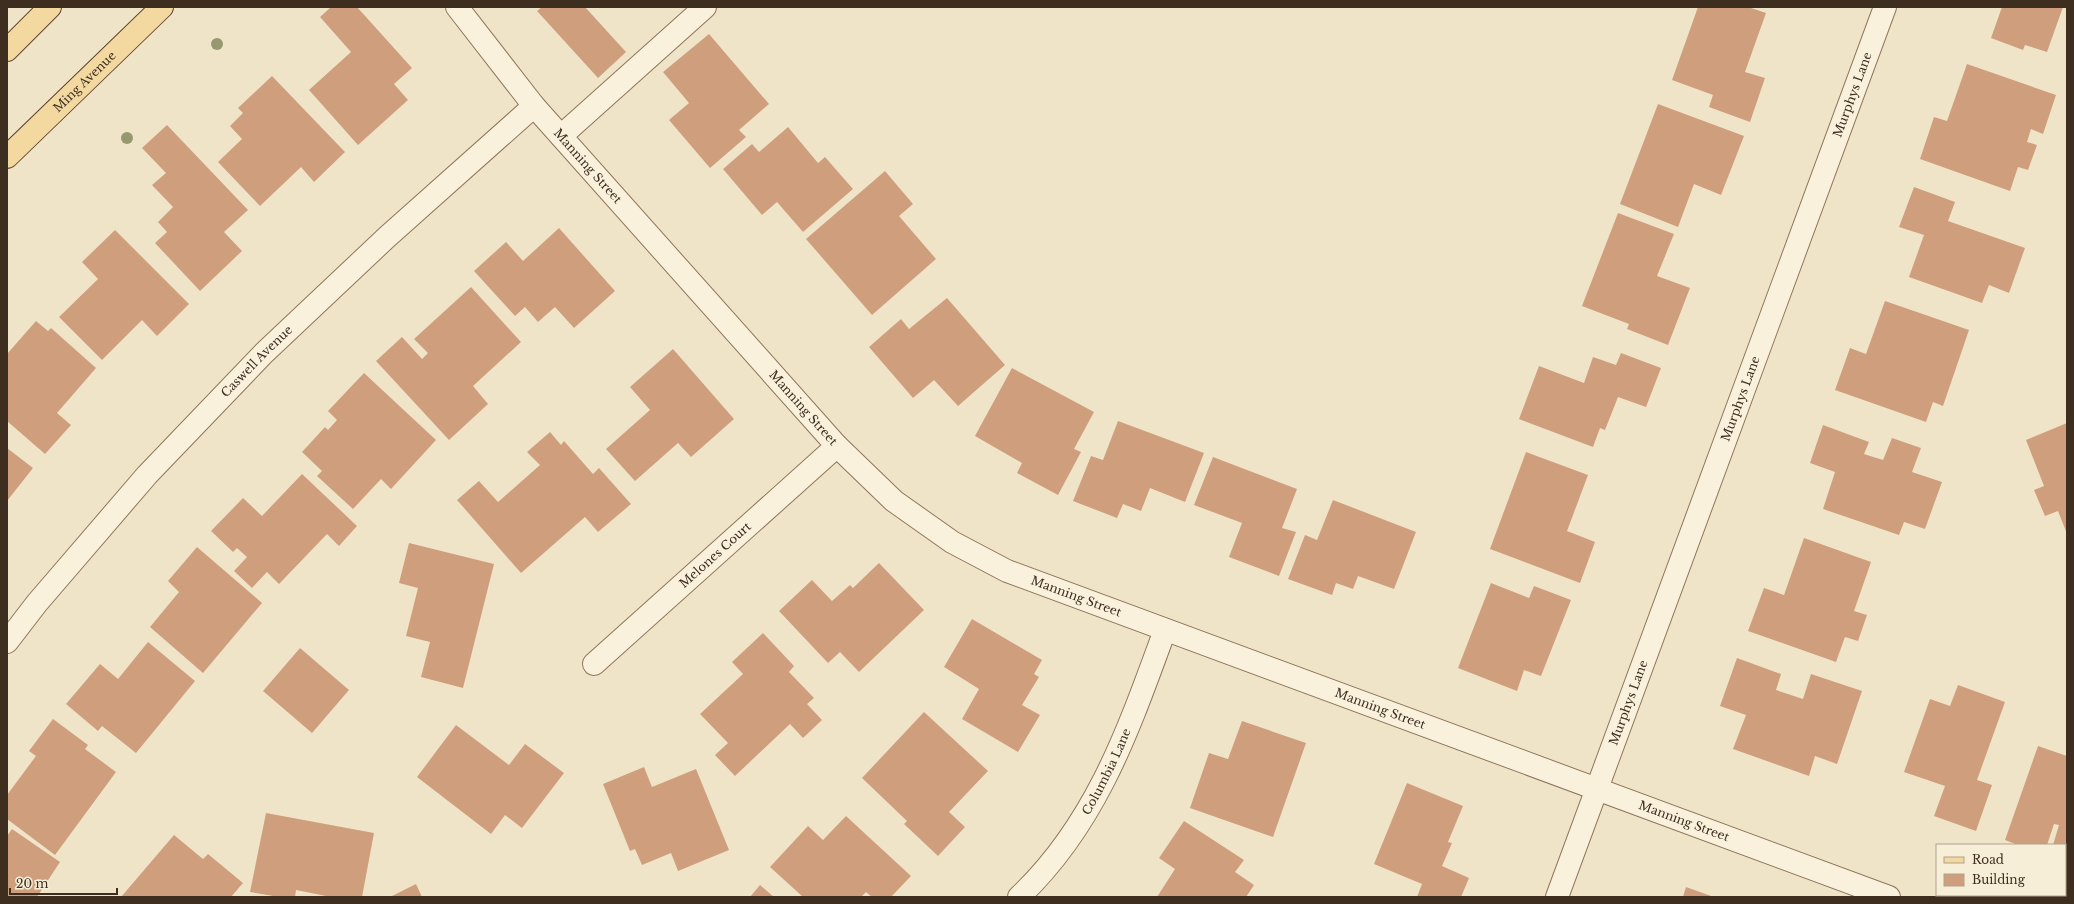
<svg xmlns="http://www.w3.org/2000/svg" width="2074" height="904" font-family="'Libre Baskerville',serif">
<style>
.building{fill:#cf9f7d}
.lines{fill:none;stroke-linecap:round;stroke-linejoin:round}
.minor-casing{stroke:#8d765c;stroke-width:24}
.major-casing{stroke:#5b4430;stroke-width:24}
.minor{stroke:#faf1dc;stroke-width:22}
.major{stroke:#f3d9a0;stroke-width:22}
.tree{fill:#96986f}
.labels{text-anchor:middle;stroke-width:4;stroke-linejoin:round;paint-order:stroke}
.street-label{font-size:12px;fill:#3d2e20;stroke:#f7eed8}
</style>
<rect width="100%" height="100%" fill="#f0e4c8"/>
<path class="building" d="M 331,7 L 357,7 L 412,68 L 394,84 L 408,100 L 358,145 L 309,90 L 351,52 L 320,17 Z
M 542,7 L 585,7 L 626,52 L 598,78 L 537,11 Z
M 1698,7 L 1748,7 L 1766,13 L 1745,72 L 1765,78 L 1750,122 L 1709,107 L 1713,95 L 1672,80 Z
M 2002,7 L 2063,7 L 2047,52 L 2025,45 L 2023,50 L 1991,38 Z
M 709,34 L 769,104 L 739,130 L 746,137 L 710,168 L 669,120 L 689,103 L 663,72 Z
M 1967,64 L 2056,95 L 2043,134 L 2031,129 L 2027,142 L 2037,145 L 2028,170 L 2018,167 L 2010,191 L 1920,159 L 1934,117 L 1947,121 Z
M 272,76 L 345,152 L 314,182 L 301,167 L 260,206 L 218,162 L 242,139 L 230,126 L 243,113 L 238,108 Z
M 1658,104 L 1744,136 L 1721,195 L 1694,184 L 1678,227 L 1620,204 Z
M 167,125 L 248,210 L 224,232 L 242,251 L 200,291 L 155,243 L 167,232 L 158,222 L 173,207 L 152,185 L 166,173 L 142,148 Z
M 788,127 L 818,163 L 825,157 L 853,189 L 803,232 L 777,202 L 762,215 L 723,169 L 752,144 L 759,152 Z
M 885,171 L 913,204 L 899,216 L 936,259 L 872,315 L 806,239 Z
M 1914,187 L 1955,202 L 1948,221 L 2025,248 L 2009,293 L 1989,285 L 1982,303 L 1909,277 L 1924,235 L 1899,227 Z
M 1618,213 L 1674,234 L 1657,276 L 1690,288 L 1668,345 L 1627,329 L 1629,324 L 1582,306 Z
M 559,228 L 615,291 L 574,328 L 555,307 L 538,322 L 525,307 L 515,316 L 474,271 L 506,242 L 523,261 Z
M 115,230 L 189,304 L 157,336 L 142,320 L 102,360 L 59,317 L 98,279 L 82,262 Z
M 471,287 L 521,342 L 473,386 L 488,404 L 449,440 L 376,361 L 402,337 L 422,359 L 428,353 L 414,339 Z
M 947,298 L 1005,365 L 958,406 L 934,380 L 913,398 L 869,347 L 901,319 L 909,329 Z
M 1885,301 L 1969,330 L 1943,406 L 1933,402 L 1926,422 L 1835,390 L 1850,348 L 1866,354 Z
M 36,321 L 48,331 L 51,328 L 96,368 L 57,413 L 71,425 L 45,454 L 7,421 L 7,354 Z
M 673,349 L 734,419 L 691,457 L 678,443 L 635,481 L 606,449 L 650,410 L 630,387 Z
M 1621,353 L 1661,368 L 1646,407 L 1618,397 L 1605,430 L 1600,428 L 1593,447 L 1519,419 L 1539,366 L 1584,383 L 1593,357 L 1616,365 Z
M 1012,368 L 1094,412 L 1074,449 L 1081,452 L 1058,495 L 1017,473 L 1022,463 L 975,436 Z
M 364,373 L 436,440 L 391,489 L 381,479 L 353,509 L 317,476 L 322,471 L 302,452 L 325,427 L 328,430 L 337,420 L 328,411 Z
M 1118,421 L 1204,453 L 1185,502 L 1150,488 L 1141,511 L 1123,504 L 1117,518 L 1073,501 L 1091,456 L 1103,460 Z
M 2067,423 L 2067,534 L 2058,511 L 2045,516 L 2034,490 L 2044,486 L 2026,440 Z
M 1823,425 L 1869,442 L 1864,454 L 1883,460 L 1892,438 L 1921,448 L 1912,472 L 1942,482 L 1925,529 L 1904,522 L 1899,535 L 1823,509 L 1835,472 L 1810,463 Z
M 550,432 L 561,445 L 564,441 L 593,474 L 599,468 L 631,504 L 598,532 L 585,517 L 521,573 L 457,500 L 479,481 L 498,502 L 540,465 L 527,452 Z
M 7,448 L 33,468 L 7,501 Z
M 1526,452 L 1588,475 L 1567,531 L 1595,542 L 1580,583 L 1490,549 Z
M 1213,457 L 1297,489 L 1282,528 L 1296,532 L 1279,576 L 1229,557 L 1242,523 L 1194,505 Z
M 302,474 L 357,526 L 339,546 L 327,534 L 279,584 L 267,572 L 252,588 L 234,571 L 247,557 L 237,548 L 233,552 L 211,531 L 243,498 L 262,516 Z
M 1333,500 L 1416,532 L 1394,589 L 1358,576 L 1353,589 L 1336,583 L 1332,595 L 1288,579 L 1305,535 L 1317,540 Z
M 1804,538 L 1871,562 L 1854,611 L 1867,615 L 1858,641 L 1845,637 L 1836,662 L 1748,631 L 1764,588 L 1784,595 Z
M 409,543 L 494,564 L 463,688 L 421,677 L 430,642 L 406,636 L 418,588 L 399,583 Z
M 197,547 L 262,603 L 203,673 L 150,627 L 179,592 L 168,581 Z
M 879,563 L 924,610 L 859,672 L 840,652 L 828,663 L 779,611 L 812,580 L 832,601 L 850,585 L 853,588 Z
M 1491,583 L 1529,598 L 1534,586 L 1571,600 L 1541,676 L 1524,670 L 1517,691 L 1458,668 Z
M 972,619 L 1042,660 L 1034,674 L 1039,677 L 1022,705 L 1040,715 L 1018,752 L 962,719 L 979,689 L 944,667 Z
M 763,633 L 794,666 L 789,672 L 814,698 L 807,704 L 822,720 L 803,738 L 790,724 L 735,776 L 715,755 L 728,743 L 700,714 L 743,674 L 732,662 Z
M 148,642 L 195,681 L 136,753 L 102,726 L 98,731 L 66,704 L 100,664 L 118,679 Z
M 300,648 L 349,690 L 312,733 L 263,691 Z
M 1737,658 L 1781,674 L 1776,690 L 1803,699 L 1811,674 L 1862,691 L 1837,764 L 1815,756 L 1809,776 L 1733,749 L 1746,715 L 1720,706 Z
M 1958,685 L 2005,702 L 1977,780 L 1992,785 L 1976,831 L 1934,816 L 1945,786 L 1904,772 L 1930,699 L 1950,706 Z
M 924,712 L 988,771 L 949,812 L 965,827 L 938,856 L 904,824 L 907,821 L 862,778 Z
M 53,719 L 88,745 L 85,749 L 116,772 L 55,855 L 7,819 L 7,795 L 36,756 L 29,751 Z
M 1242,721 L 1306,743 L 1273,837 L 1190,808 L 1209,753 L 1228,759 Z
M 456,725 L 509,765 L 525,744 L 564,773 L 522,828 L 505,815 L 491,834 L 417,777 Z
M 2038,746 L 2067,756 L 2067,852 L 2065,852 L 2065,845 L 2053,845 L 2059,825 L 2054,824 L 2047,845 L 2018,845 L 2005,840 Z
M 644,767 L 652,787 L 696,769 L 729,850 L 678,871 L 671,853 L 642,865 L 635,849 L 630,851 L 603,784 Z
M 1407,783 L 1463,806 L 1448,842 L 1452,843 L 1442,866 L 1469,878 L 1461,897 L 1417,897 L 1422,884 L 1374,864 Z
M 266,813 L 374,833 L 362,897 L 331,897 L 296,890 L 295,897 L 279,897 L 250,892 Z
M 846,816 L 911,876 L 891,897 L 872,897 L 866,892 L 861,897 L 803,897 L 770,867 L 808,826 L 823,840 Z
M 1184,821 L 1244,860 L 1235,872 L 1254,885 L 1246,897 L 1157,897 L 1175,869 L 1159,858 Z
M 12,829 L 60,862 L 37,897 L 7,897 L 7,836 Z
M 174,835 L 203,859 L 208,854 L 243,883 L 231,897 L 121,897 Z
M 416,884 L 422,897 L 390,897 Z
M 760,885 L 774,897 L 750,897 Z
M 1686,887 L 1714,897 L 1683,897 Z"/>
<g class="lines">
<defs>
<g id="minor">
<path id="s1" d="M 457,7 L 534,106 L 837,446 L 894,501 L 952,542 L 1007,571 L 1889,897"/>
<path d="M 561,136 L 705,7"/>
<path id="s2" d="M 7,642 L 37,603 L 147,475 L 264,353 L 387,237 L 534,106"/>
<path id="s3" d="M 594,664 L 837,446"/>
<path id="s4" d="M 1019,897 C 1097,823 1129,728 1165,630"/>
<path id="s5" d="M 1557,897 L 1885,7"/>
</g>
<g id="major">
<path d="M 7,50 L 50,7"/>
<path id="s6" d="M 7,157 L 162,7"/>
</g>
</defs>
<use href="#minor" class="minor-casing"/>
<use href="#major" class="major-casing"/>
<use href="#minor" class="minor"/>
<use href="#major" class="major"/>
</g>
<g class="tree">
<circle cx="217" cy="44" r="6"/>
<circle cx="127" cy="138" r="6"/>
</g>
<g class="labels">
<g class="street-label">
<text dy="4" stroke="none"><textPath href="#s6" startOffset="108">Ming Avenue</textPath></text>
<text dy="4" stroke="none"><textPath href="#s5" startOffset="855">Murphys Lane</textPath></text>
<text dy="4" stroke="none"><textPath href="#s1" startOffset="206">Manning Street</textPath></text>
<text dy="4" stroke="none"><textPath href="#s2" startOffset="376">Caswell Avenue</textPath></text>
<text dy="4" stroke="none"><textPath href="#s5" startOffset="531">Murphys Lane</textPath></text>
<text dy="4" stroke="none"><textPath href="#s1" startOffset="530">Manning Street</textPath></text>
<text dy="4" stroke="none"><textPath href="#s3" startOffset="163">Melones Court</textPath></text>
<text dy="4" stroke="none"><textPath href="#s1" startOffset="867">Manning Street</textPath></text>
<text dy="4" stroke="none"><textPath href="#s5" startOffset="207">Murphys Lane</textPath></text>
<text dy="4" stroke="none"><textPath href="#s1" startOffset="1191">Manning Street</textPath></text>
<text dy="4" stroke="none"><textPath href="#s4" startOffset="154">Columbia Lane</textPath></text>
<text dy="4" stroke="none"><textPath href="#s1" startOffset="1515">Manning Street</textPath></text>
</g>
</g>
<rect width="2074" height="904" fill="none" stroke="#3d2e20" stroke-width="16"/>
<rect x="1936" y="844" width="130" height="52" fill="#f7eed8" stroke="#ada18e"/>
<rect x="1944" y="857" width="20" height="6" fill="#f3d9a0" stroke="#ada18e"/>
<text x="1972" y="864" font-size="12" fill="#3d2e20">Road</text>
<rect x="1944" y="874" width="20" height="12" fill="#cf9f7d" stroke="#ada18e"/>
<text x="1972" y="884" font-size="12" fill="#3d2e20">Building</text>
<path d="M10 888v6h107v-6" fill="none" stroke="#3d2e20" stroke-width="2"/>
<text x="16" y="888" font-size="12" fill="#3d2e20" stroke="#f7eed8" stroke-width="3" paint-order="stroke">20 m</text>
</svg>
